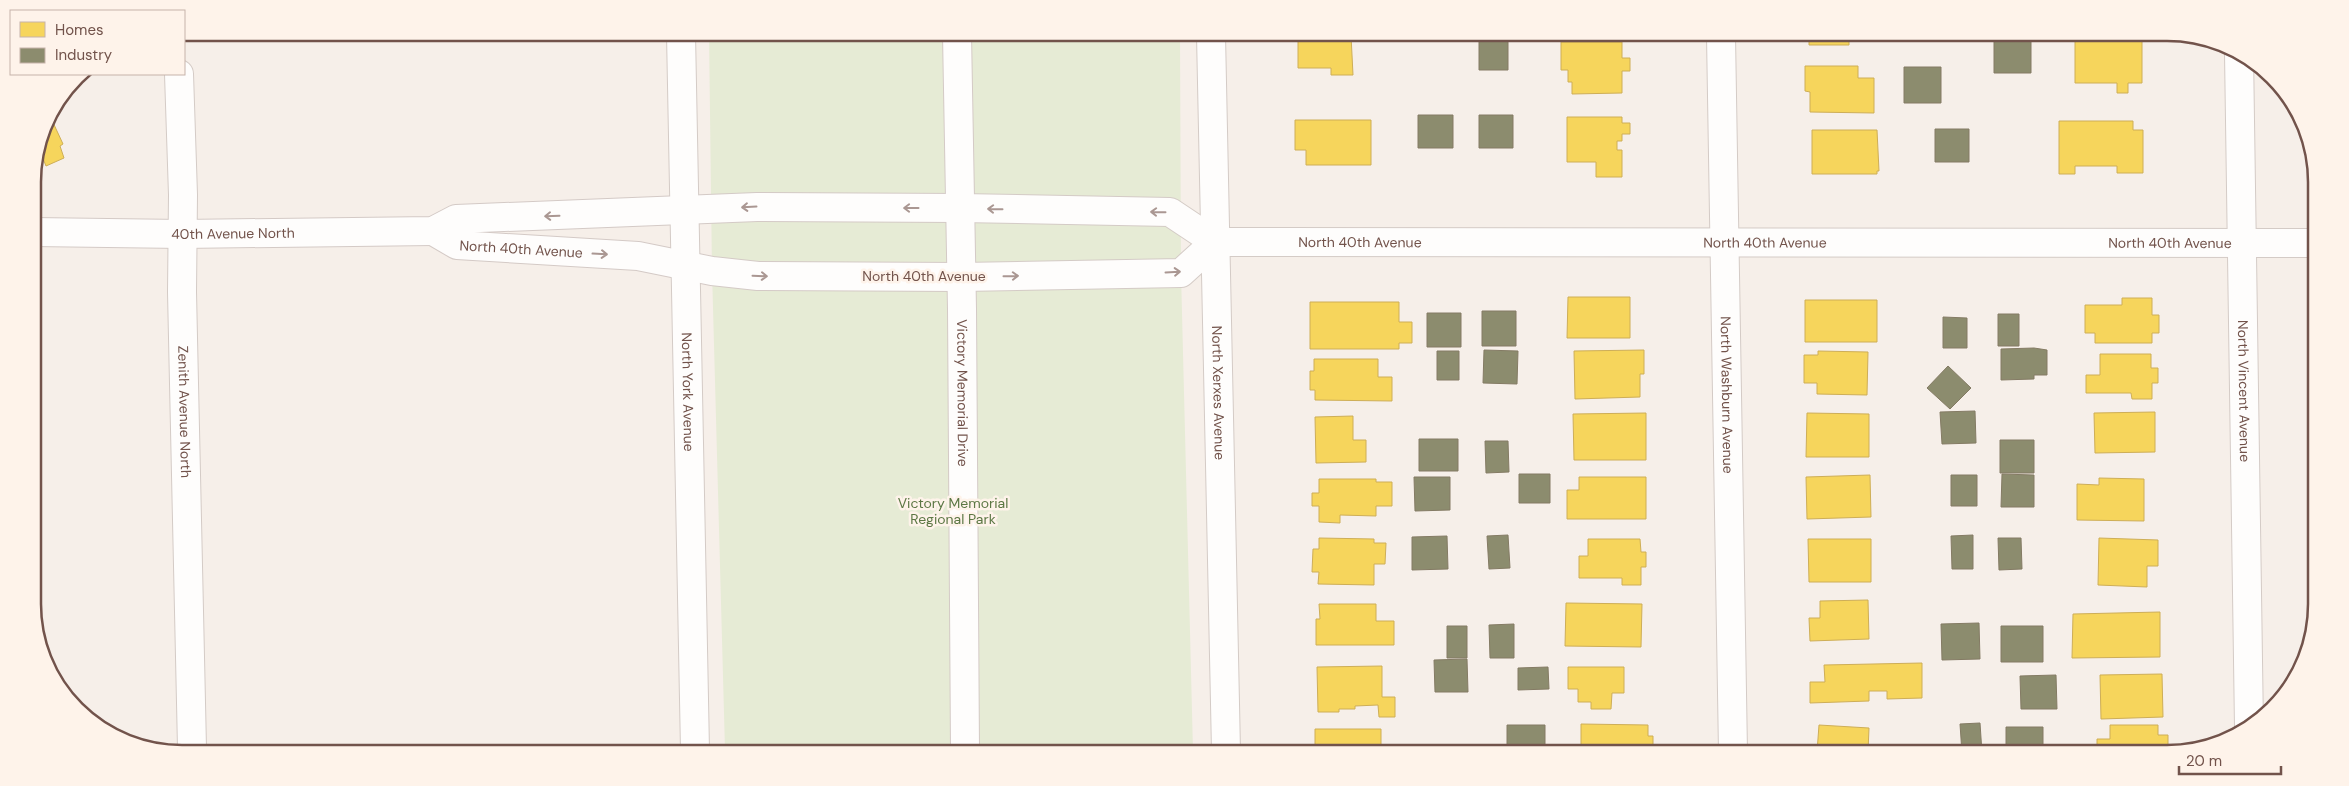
<svg xmlns="http://www.w3.org/2000/svg" width="2349" height="786" font-family="'DM Sans',sans-serif">
<style>
.green{fill:#e6ebd5}
.homes{fill:#f6d55c;stroke:#ceae57}
.industry{fill:#8c8c6e;stroke:#847b64}
.lines{fill:none;stroke-linecap:round;stroke-linejoin:round}
.street-casing{stroke:#d4cbc6;stroke-width:30}
.secondary-casing{stroke:#d4cac6;stroke-width:30}
.street{stroke:#fefdfc;stroke-width:28}
.secondary{stroke:#fefdfc;stroke-width:28}
.oneway{stroke:#aa9792}
.labels{text-anchor:middle;stroke-width:5;stroke-linejoin:round;paint-order:stroke}
.street-label{font-size:14px;fill:#72534b;stroke:#fef3ea}
.park-label{font-size:14px;fill:#5c7744;stroke:#fef3ea}
.rim{fill:none;stroke:#72534b;stroke-width:2.5}
</style>
<rect width="100%" height="100%" fill="#f6efe9"/>
<path class="green" d="M 709,34 L 1180,35 L 1181,273 L 1193,751 L 725,750 L 712,271 Z"/>
<path class="homes" d="M 1298,35 L 1351,35 L 1353,75 L 1331,75 L 1331,68 L 1298,68 Z
M 1809,37 L 1849,37 L 1849,45 L 1809,45 Z
M 2075,41 L 2142,41 L 2142,83 L 2128,83 L 2128,93 L 2117,93 L 2117,83 L 2075,83 Z
M 1561,42 L 1622,42 L 1622,58 L 1630,58 L 1630,71 L 1622,71 L 1622,93 L 1572,94 L 1572,82 L 1568,82 L 1568,70 L 1561,70 Z
M 1805,66 L 1858,66 L 1858,78 L 1874,78 L 1874,113 L 1810,112 L 1810,92 L 1805,91 Z
M 50,116 L 63,144 L 60,146 L 64,158 L 46,166 L 42,156 L 36,158 L 44,124 Z
M 1567,117 L 1622,117 L 1622,123 L 1630,123 L 1630,134 L 1622,134 L 1622,141 L 1617,141 L 1617,150 L 1622,150 L 1622,177 L 1596,177 L 1596,162 L 1567,162 Z
M 1295,120 L 1371,120 L 1371,165 L 1306,165 L 1306,150 L 1295,150 Z
M 2059,121 L 2133,121 L 2133,130 L 2143,130 L 2143,173 L 2117,173 L 2117,166 L 2075,166 L 2075,174 L 2059,174 Z
M 1812,130 L 1877,130 L 1879,171 L 1877,171 L 1877,174 L 1812,174 Z
M 1568,297 L 1630,297 L 1630,338 L 1567,338 Z
M 2122,298 L 2152,298 L 2152,315 L 2159,315 L 2159,333 L 2152,333 L 2152,343 L 2095,343 L 2095,333 L 2085,333 L 2085,305 L 2122,305 Z
M 1805,300 L 1877,300 L 1877,342 L 1805,342 Z
M 1310,302 L 1399,302 L 1399,322 L 1412,322 L 1412,343 L 1399,343 L 1399,349 L 1310,349 Z
M 1644,350 L 1644,374 L 1640,374 L 1640,397 L 1575,399 L 1574,351 Z
M 1818,351 L 1868,352 L 1867,395 L 1817,394 L 1817,383 L 1804,383 L 1804,355 L 1818,355 Z
M 2100,354 L 2151,354 L 2151,368 L 2158,368 L 2158,383 L 2152,383 L 2152,399 L 2132,399 L 2131,393 L 2086,393 L 2086,375 L 2100,375 Z
M 1314,359 L 1378,359 L 1378,377 L 1392,377 L 1392,401 L 1315,400 L 1315,390 L 1310,390 L 1310,371 L 1314,371 Z
M 2155,412 L 2155,452 L 2095,453 L 2094,413 Z
M 1646,413 L 1646,460 L 1574,460 L 1573,414 Z
M 1807,413 L 1869,414 L 1869,457 L 1806,457 Z
M 1353,416 L 1353,440 L 1366,440 L 1366,462 L 1316,463 L 1315,417 Z
M 1870,475 L 1871,517 L 1807,519 L 1806,477 Z
M 1579,477 L 1646,477 L 1646,519 L 1567,519 L 1567,490 L 1579,490 Z
M 2099,478 L 2144,479 L 2144,521 L 2077,520 L 2077,484 L 2099,485 Z
M 1319,479 L 1376,479 L 1376,482 L 1392,482 L 1392,506 L 1376,506 L 1376,516 L 1340,515 L 1340,523 L 1319,522 L 1319,506 L 1312,506 L 1312,493 L 1319,493 Z
M 1319,538 L 1374,539 L 1374,543 L 1386,543 L 1385,564 L 1374,564 L 1374,585 L 1318,584 L 1319,572 L 1312,572 L 1313,549 L 1319,549 Z
M 2099,538 L 2158,540 L 2158,566 L 2147,566 L 2147,587 L 2098,585 Z
M 1588,539 L 1640,539 L 1641,552 L 1646,552 L 1646,567 L 1641,567 L 1641,585 L 1622,585 L 1622,578 L 1579,578 L 1579,556 L 1588,556 Z
M 1808,539 L 1871,539 L 1871,582 L 1809,582 Z
M 1868,600 L 1869,639 L 1810,641 L 1809,618 L 1820,618 L 1820,601 Z
M 1566,603 L 1642,604 L 1641,647 L 1565,646 Z
M 1319,604 L 1376,604 L 1376,621 L 1394,621 L 1394,645 L 1316,645 L 1316,619 L 1320,619 Z
M 2160,612 L 2160,657 L 2072,658 L 2073,614 Z
M 1922,663 L 1922,698 L 1887,699 L 1887,691 L 1869,691 L 1869,701 L 1810,703 L 1810,682 L 1825,682 L 1824,665 Z
M 1382,666 L 1382,697 L 1395,697 L 1395,717 L 1379,717 L 1378,705 L 1355,706 L 1355,709 L 1339,709 L 1339,712 L 1318,712 L 1317,667 Z
M 1568,667 L 1624,667 L 1624,693 L 1612,693 L 1611,709 L 1591,709 L 1591,702 L 1578,702 L 1578,689 L 1568,689 Z
M 2162,674 L 2163,717 L 2101,719 L 2100,675 Z
M 1581,724 L 1648,725 L 1648,736 L 1653,736 L 1653,752 L 1581,752 Z
M 1819,725 L 1869,728 L 1868,752 L 1817,752 Z
M 2110,725 L 2158,725 L 2158,735 L 2168,735 L 2168,753 L 2097,753 L 2097,739 L 2110,739 Z
M 1315,729 L 1381,729 L 1381,751 L 1315,751 Z"/>
<path class="industry" d="M 1994,38 L 2031,38 L 2031,73 L 1994,73 Z
M 1479,39 L 1508,39 L 1508,70 L 1479,70 Z
M 1904,67 L 1941,67 L 1941,103 L 1904,103 Z
M 1418,115 L 1453,115 L 1453,148 L 1418,148 Z
M 1479,115 L 1513,115 L 1513,148 L 1479,148 Z
M 1935,129 L 1969,129 L 1969,162 L 1935,162 Z
M 1482,311 L 1516,311 L 1516,346 L 1482,346 Z
M 1427,313 L 1461,313 L 1461,347 L 1427,347 Z
M 1998,314 L 2019,314 L 2019,346 L 1998,346 Z
M 1943,317 L 1967,318 L 1967,348 L 1943,348 Z
M 2034,348 L 2047,350 L 2047,375 L 2034,375 L 2034,379 L 2001,380 L 2001,349 Z
M 1484,350 L 1518,351 L 1517,384 L 1483,383 Z
M 1437,351 L 1459,351 L 1459,380 L 1437,380 Z
M 1948,366 L 1971,388 L 1950,409 L 1927,388 Z
M 1975,411 L 1976,443 L 1942,444 L 1940,412 Z
M 1419,439 L 1458,439 L 1458,471 L 1419,471 Z
M 2000,440 L 2034,440 L 2034,473 L 2000,473 Z
M 1485,441 L 1508,441 L 1509,472 L 1486,473 Z
M 1519,474 L 1550,474 L 1550,503 L 1519,503 Z
M 2002,474 L 2034,475 L 2034,507 L 2001,507 Z
M 1951,475 L 1977,475 L 1977,506 L 1951,506 Z
M 1414,477 L 1450,477 L 1450,510 L 1415,511 Z
M 1508,535 L 1510,568 L 1489,569 L 1487,536 Z
M 1973,535 L 1973,569 L 1952,569 L 1951,536 Z
M 1447,536 L 1448,569 L 1412,570 L 1412,537 Z
M 1998,538 L 2021,538 L 2022,569 L 1999,570 Z
M 1979,623 L 1980,659 L 1942,660 L 1941,624 Z
M 1514,624 L 1514,658 L 1490,658 L 1489,625 Z
M 1447,626 L 1467,626 L 1467,658 L 1447,658 Z
M 2001,626 L 2043,626 L 2043,662 L 2001,662 Z
M 1467,659 L 1468,692 L 1435,692 L 1434,660 Z
M 1548,667 L 1549,689 L 1518,690 L 1518,668 Z
M 2056,675 L 2057,709 L 2021,709 L 2020,676 Z
M 1980,723 L 1982,753 L 1962,753 L 1960,724 Z
M 1507,725 L 1545,725 L 1545,752 L 1507,752 Z
M 2006,727 L 2043,727 L 2043,745 L 2048,745 L 2048,753 L 2006,753 Z
M 1417,749 L 1468,749 L 1468,751 L 1417,751 Z"/>
<g class="lines">
<defs>
<g id="street">
<path id="s1" d="M 681,34 L 695,750"/>
<path id="s2" d="M 1211,35 L 1226,751"/>
<path id="s3" d="M 1721,36 L 1733,752"/>
<path id="s4" d="M 2239,53 L 2249,727"/>
<path id="s5" d="M 179,74 L 183,195 L 182,292 L 192,748"/>
<path id="s6" d="M 960,208 L 1170,212 L 1215,242 L 2313,243"/>
<path d="M 962,277 L 1181,273 L 1215,242"/>
</g>
<g id="secondary">
<path id="s7" d="M 957,34 L 962,309 L 965,750"/>
<path id="s8" d="M 433,231 L 457,245 L 638,256 L 712,271 L 758,276 L 962,277"/>
<path id="s9" d="M 33,232 L 182,234 L 433,231 L 456,219 L 757,207 L 960,208"/>
</g>
</defs>
<use href="#street" class="street-casing"/>
<use href="#secondary" class="secondary-casing"/>
<use href="#street" class="street"/>
<use href="#secondary" class="secondary"/>
</g>
<defs><path id="oneway-shaft" d="M-6 0H5M1.5-3L5.5 0L1.5 3" fill="none" stroke-width="1.6" stroke-linecap="round" stroke-linejoin="round" transform="scale(1.25)"/></defs>
<g class="oneway">
<use href="#oneway-shaft" transform="translate(749 207) rotate(177)"/>
<use href="#oneway-shaft" transform="translate(911 208) rotate(-180)"/>
<use href="#oneway-shaft" transform="translate(995 209) rotate(-179)"/>
<use href="#oneway-shaft" transform="translate(1158 212) rotate(-179)"/>
<use href="#oneway-shaft" transform="translate(552 216) rotate(178)"/>
<use href="#oneway-shaft" transform="translate(600 254) rotate(3)"/>
<use href="#oneway-shaft" transform="translate(1173 272) rotate(-3)"/>
<use href="#oneway-shaft" transform="translate(760 276) rotate(2)"/>
<use href="#oneway-shaft" transform="translate(1011 276) rotate(-1)"/>
</g>
<g class="labels">
<g class="street-label">
<text dy="5" stroke="none"><textPath href="#s9" startOffset="200">40th Avenue North</textPath></text>
<text dy="5" stroke="none"><textPath href="#s6" startOffset="409">North 40th Avenue</textPath></text>
<text dy="5" stroke="none"><textPath href="#s6" startOffset="814">North 40th Avenue</textPath></text>
<text dy="5" stroke="none"><textPath href="#s6" startOffset="1219">North 40th Avenue</textPath></text>
<text dy="5" stroke="none"><textPath href="#s8" startOffset="92">North 40th Avenue</textPath></text>
<text x="924" y="281">North 40th Avenue</text>
<text dy="5" stroke="none"><textPath href="#s4" startOffset="338">North Vincent Avenue</textPath></text>
<text dy="5" stroke="none"><textPath href="#s1" startOffset="358">North York Avenue</textPath></text>
<text dy="5" stroke="none"><textPath href="#s7" startOffset="359">Victory Memorial Drive</textPath></text>
<text dy="5" stroke="none"><textPath href="#s2" startOffset="358">North Xerxes Avenue</textPath></text>
<text dy="5" stroke="none"><textPath href="#s3" startOffset="359">North Washburn Avenue</textPath></text>
<text dy="5" stroke="none"><textPath href="#s5" startOffset="338">Zenith Avenue North</textPath></text>
</g>
<g class="park-label">
<text x="953" y="508">Victory Memorial<tspan x="953" dy="16">Regional Park</tspan></text>
</g>
</g>
<path d="M0 0H2349V786H0ZM182 41H2167A141 141 0 0 1 2308 182V604A141 141 0 0 1 2167 745H182A141 141 0 0 1 41 604V182A141 141 0 0 1 182 41Z" fill="#fef3ea" fill-rule="evenodd"/>
<path class="rim" d="M182 41H2167A141 141 0 0 1 2308 182V604A141 141 0 0 1 2167 745H182A141 141 0 0 1 41 604V182A141 141 0 0 1 182 41Z"/>
<rect x="10" y="10" width="175" height="65" fill="#fef3ea" stroke="#c6b3aa"/>
<rect x="20" y="22" width="25" height="15" fill="#f6d55c" stroke="#c6b3aa"/>
<text x="55" y="35" font-size="15" fill="#72534b">Homes</text>
<rect x="20" y="48" width="25" height="15" fill="#8c8c6e" stroke="#c6b3aa"/>
<text x="55" y="60" font-size="15" fill="#72534b">Industry</text>
<path d="M2179 766v8h102v-8" fill="none" stroke="#72534b" stroke-width="2.5"/>
<text x="2186" y="766" font-size="15" fill="#72534b" stroke="#fef3ea" stroke-width="4" paint-order="stroke">20 m</text>
</svg>
